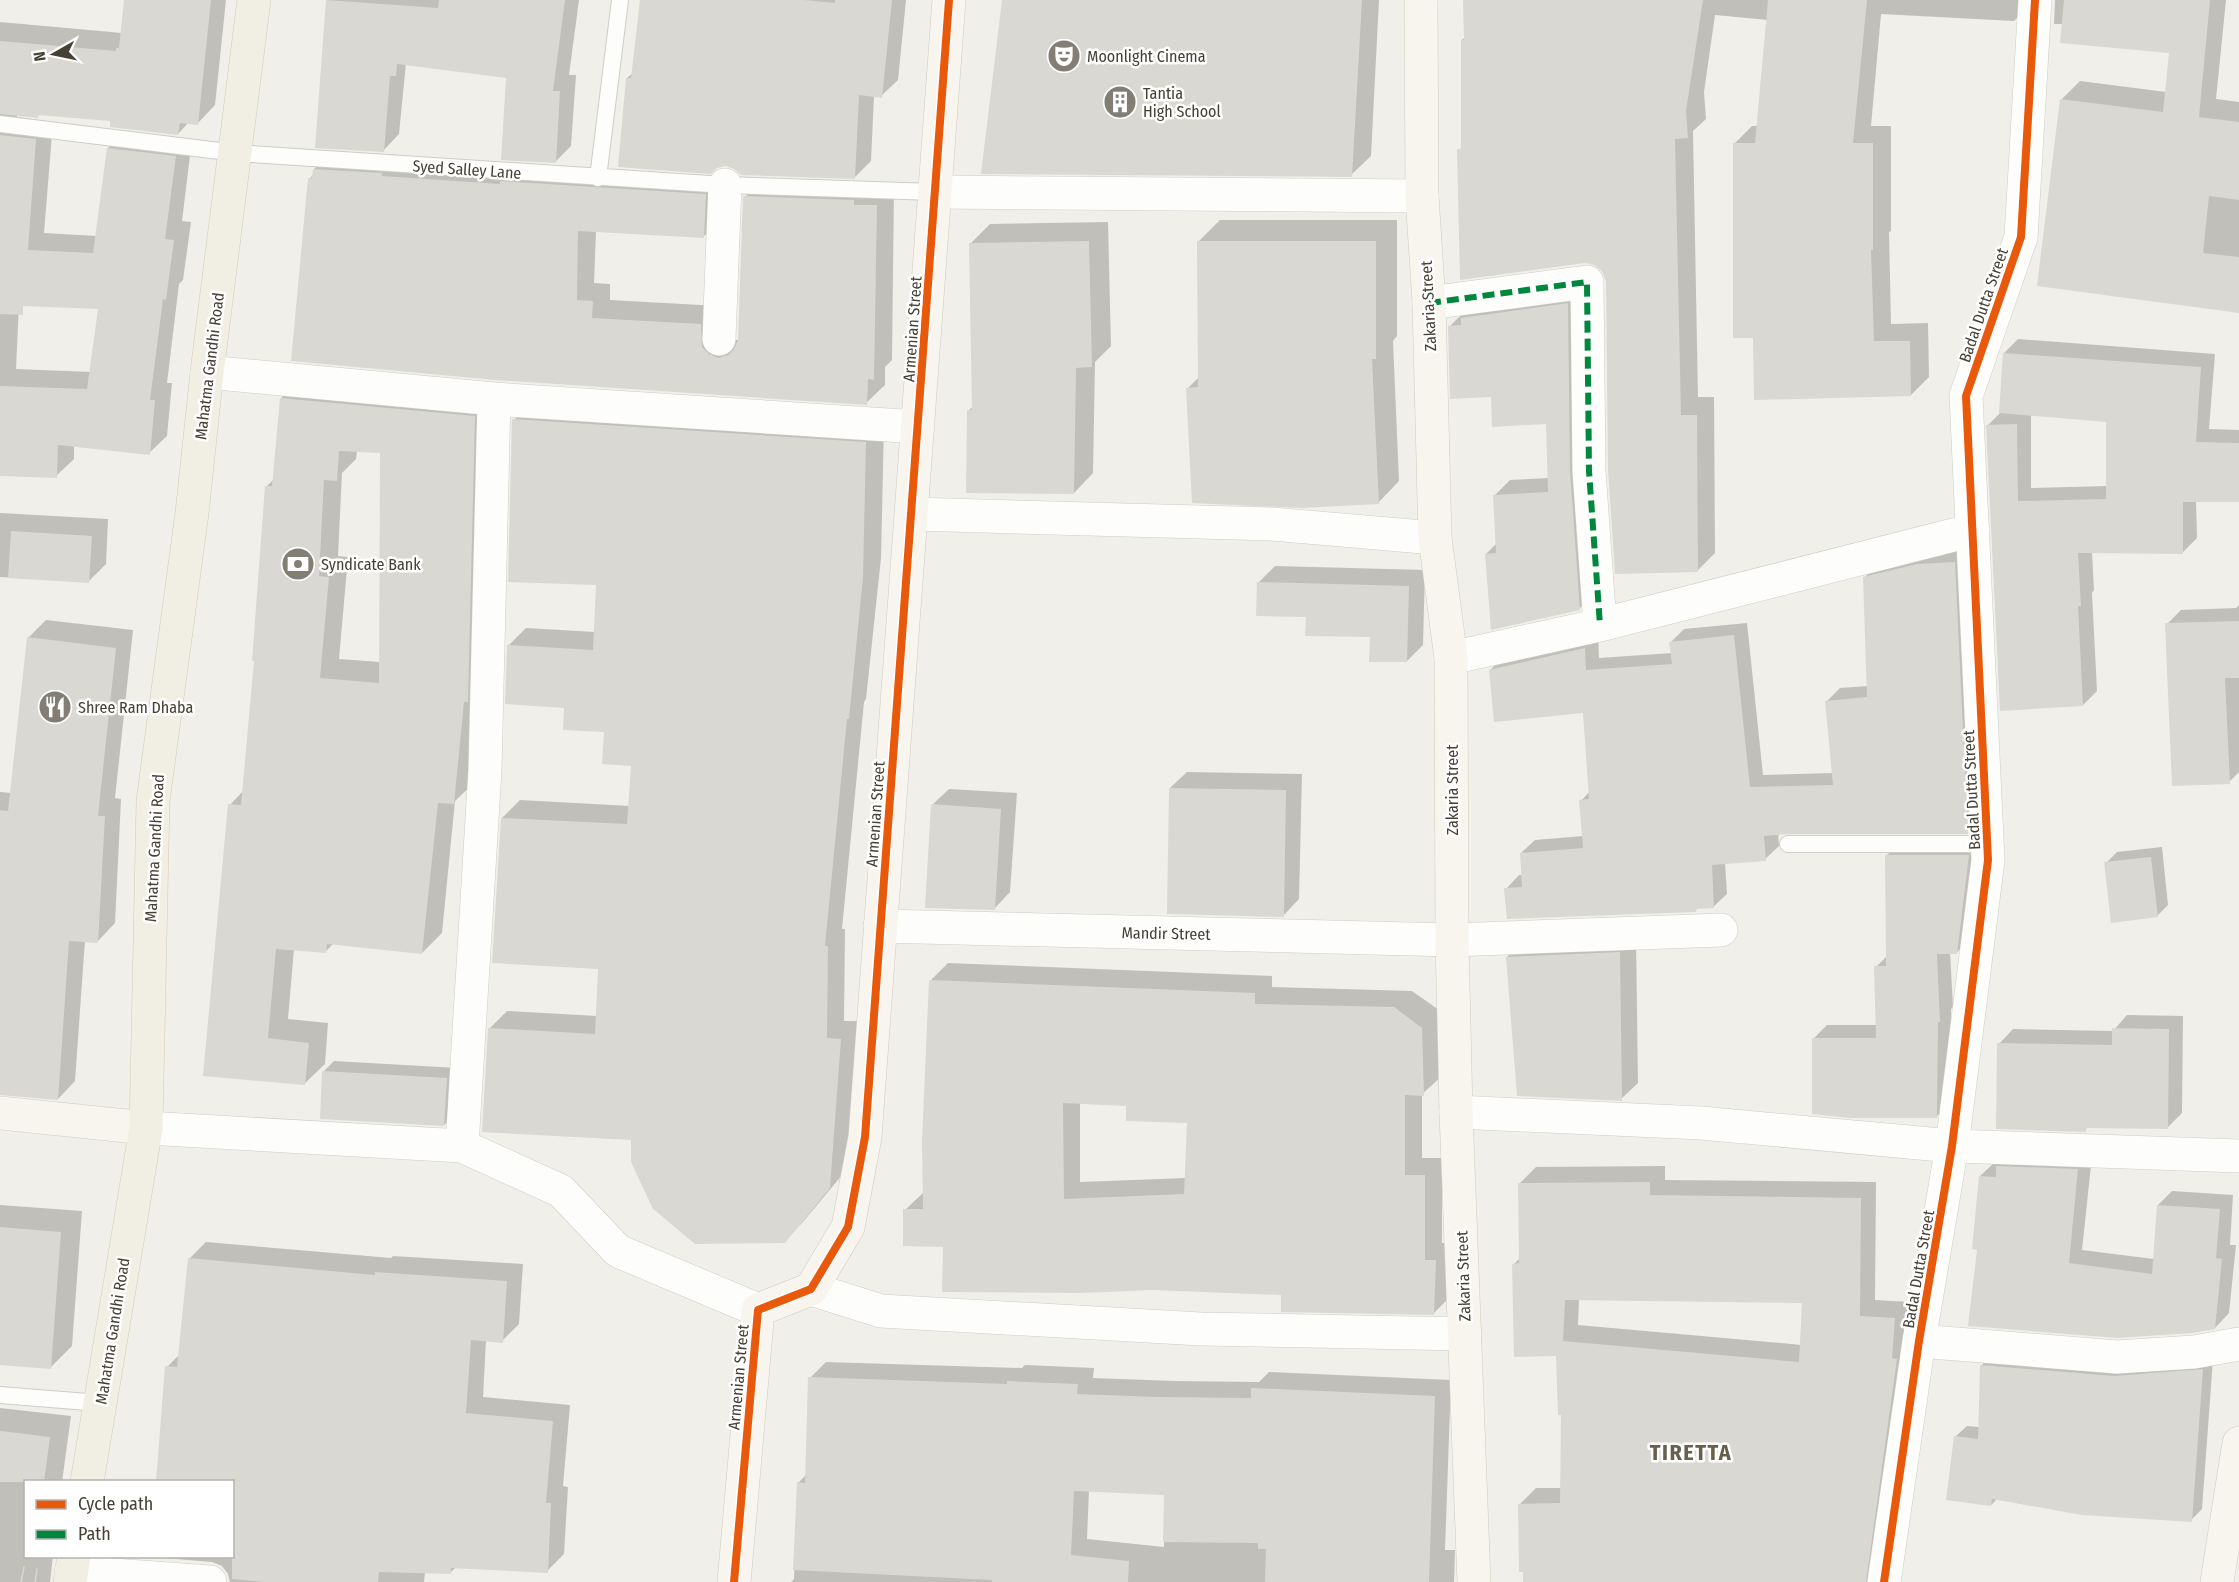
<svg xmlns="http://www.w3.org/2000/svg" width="2239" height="1582" font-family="'Fira Sans Condensed',sans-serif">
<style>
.shadow{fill:#0003;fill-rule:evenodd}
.building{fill:#dad8d2;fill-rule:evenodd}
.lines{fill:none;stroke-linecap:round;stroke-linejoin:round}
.lane-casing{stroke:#cecdc7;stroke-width:18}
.street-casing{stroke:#cecdc7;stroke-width:34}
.secondary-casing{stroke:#d0ccc0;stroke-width:34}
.primary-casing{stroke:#d2ccb6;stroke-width:34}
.lane{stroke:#fdfdfc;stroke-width:16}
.street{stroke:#fdfdfc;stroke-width:33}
.secondary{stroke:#f7f5ee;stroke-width:33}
.primary{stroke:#f1eee3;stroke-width:33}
.tram{stroke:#d9d9d8;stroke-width:1.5}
.quiet{stroke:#00873e;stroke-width:6;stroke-dasharray:12 6;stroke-linecap:butt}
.cycleway-casing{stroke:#fff;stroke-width:11}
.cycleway{stroke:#e8590c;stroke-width:8}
.labels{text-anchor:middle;stroke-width:5;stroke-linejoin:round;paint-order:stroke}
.poi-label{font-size:16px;fill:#464135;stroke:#fff;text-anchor:start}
.street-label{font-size:16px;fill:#464135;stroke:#fff}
.district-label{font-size:22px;font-weight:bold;letter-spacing:1.5px;fill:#69604c;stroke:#fff}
</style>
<rect width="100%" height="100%" fill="#f0efe9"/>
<path class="shadow" d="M 125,0 L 226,0 L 215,105 L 198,123 L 189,122 L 178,134 L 112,120 L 40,114 L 37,117 L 17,115 L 17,117 L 53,122 L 44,233 L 97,236 L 108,148 L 126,131 L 192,139 L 182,221 L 191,222 L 183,280 L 179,284 L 167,383 L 172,383 L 167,436 L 149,453 L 74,445 L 74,459 L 56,476 L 0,474 L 0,22 L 122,33 ZM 19,304 L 100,308 L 91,372 L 16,369 Z
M 328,0 L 579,0 L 569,75 L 576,75 L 571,146 L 555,162 L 508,77 L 406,63 L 399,134 L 383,151 L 316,146 Z
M 641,0 L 906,0 L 898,80 L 881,96 L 874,96 L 871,161 L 855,177 L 627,78 L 633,73 Z
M 1003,0 L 1379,0 L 1371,156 L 1351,175 Z
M 1465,0 L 2033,0 L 2032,3 L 2014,21 L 1881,14 L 1871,126 L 1891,126 L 1891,231 L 1889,232 L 1891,324 L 1928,323 L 1929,377 L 1911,395 L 1754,336 L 1734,144 L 1752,126 L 1758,126 L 1768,20 L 1715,15 L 1704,92 L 1706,119 L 1693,131 L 1698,397 L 1714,397 L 1715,553 L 1697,571 L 1604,270 L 1459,150 L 1463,146 L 1462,40 L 1466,37 Z
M 2055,0 L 2226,0 L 2216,99 L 2239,102 L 2239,311 L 2062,99 L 2080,81 L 2166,92 L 2170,52 L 2064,24 L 2054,24 Z
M 333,151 L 399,155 L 399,159 L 517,166 L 520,163 L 723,177 L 722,218 L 704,236 L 596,231 L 594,283 L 610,284 L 610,300 L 719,306 L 727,337 L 737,340 L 739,340 L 745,197 L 763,179 L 894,187 L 892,360 L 885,367 L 885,385 L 866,403 L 496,379 L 310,178 L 314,174 L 314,169 Z
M 1220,220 L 1397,220 L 1397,336 L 1393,341 L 1399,481 L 1378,503 L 1188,388 L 1199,377 L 1199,241 Z
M 1108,222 L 1111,346 L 1095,362 L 1093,473 L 1074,493 L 969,410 L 974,406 L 970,244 L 990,224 Z
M 1583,289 L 1595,593 L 1579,609 L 1486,554 L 1497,543 L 1494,496 L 1510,480 L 1549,478 L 1548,422 L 1492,396 L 1450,326 L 1465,311 Z
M 2018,339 L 2215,354 L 2209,429 L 2239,430 L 2239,501 L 2196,500 L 2197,538 L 2183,552 L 2092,552 L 2094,590 L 2092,593 L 2097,691 L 2083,705 L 1988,425 L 2000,413 L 2004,353 ZM 2031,414 L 2107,420 L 2108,486 L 2031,488 Z
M 301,378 L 494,397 L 474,783 L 455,801 L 442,933 L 422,953 L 334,943 L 326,951 L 294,949 L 288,1019 L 328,1023 L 325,1064 L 305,1083 L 205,1074 L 230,805 L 243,791 L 256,660 L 266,487 L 274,479 L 281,398 ZM 357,451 L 381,452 L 380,662 L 339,659 L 348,557 L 338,556 L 342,473 L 356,459 Z
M 532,402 L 884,425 L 881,558 L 866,699 L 864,702 L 842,929 L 845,929 L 844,1021 L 858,1021 L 848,1168 L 802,1223 L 784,1241 L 632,1139 L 489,1029 L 507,1011 L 597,1016 L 599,968 L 502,818 L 520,800 L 630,806 L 632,765 L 605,731 L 566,707 L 508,646 L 526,628 L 595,632 L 597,584 L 514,420 Z
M 0,513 L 108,519 L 106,564 L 88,582 L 0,577 Z
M 1968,550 L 1981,819 L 1967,832 L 1778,833 L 1779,846 L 1765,859 L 1725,862 L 1727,894 L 1713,907 L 1699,907 L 1695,911 L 1506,889 L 1519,875 L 1523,875 L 1521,853 L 1535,840 L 1583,836 L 1581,801 L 1590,791 L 1584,712 L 1490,670 L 1504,657 L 1598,635 L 1599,658 L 1672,653 L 1671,642 L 1684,629 L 1747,623 L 1763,775 L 1834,773 L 1826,702 L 1840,688 L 1868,686 L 1864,578 L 1878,565 L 1932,551 Z
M 1275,566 L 1425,570 L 1423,645 L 1407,661 L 1371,635 L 1308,615 L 1258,583 Z
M 2239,605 L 2239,772 L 2229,782 L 2167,624 L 2181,610 L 2236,608 Z
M 46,620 L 133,630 L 115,798 L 121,799 L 115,923 L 98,941 L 85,940 L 75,1081 L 58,1099 L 0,1093 L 0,792 L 12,793 L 28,638 Z
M 1187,772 L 1302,774 L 1299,899 L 1283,916 L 1170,788 Z
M 949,789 L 1017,793 L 1010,892 L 994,909 L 932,805 Z
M 1901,842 L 1982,842 L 1970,939 L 1957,952 L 1950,952 L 1953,1007 L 1951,1009 L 1950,1103 L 1936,1117 L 1813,1039 L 1827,1025 L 1878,1025 L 1876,967 L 1887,956 L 1887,855 Z
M 2162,847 L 2168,905 L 2157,916 L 2106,863 L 2117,852 Z
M 1636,937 L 1638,1083 L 1621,1099 L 1507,957 L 1524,941 Z
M 948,963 L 1272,976 L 1272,987 L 1412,991 L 1439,1010 L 1441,1077 L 1422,1094 L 1422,1158 L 1442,1158 L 1442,1243 L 1452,1243 L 1451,1296 L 1434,1313 L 1283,1294 L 944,1245 L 905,1210 L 924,1192 L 930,981 ZM 1080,1103 L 1127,1104 L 1188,1122 L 1186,1178 L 1080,1182 Z
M 2127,1015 L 2183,1016 L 2182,1113 L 2168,1127 L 2089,1126 L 2085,1130 L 1999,1044 L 2013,1029 L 2113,1031 Z
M 334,1061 L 458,1068 L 455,1114 L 444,1125 L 323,1072 Z
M 2092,1156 L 2082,1250 L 2154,1259 L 2158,1205 L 2172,1191 L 2233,1195 L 2230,1245 L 2236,1245 L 2229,1313 L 2215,1328 L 1979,1248 L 1980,1176 L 1995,1162 Z
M 1665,1166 L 1665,1180 L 1876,1182 L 1875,1300 L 1910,1302 L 1875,1582 L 1524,1582 L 1520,1504 L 1536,1488 L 1562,1488 L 1562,1413 L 1558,1354 L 1514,1264 L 1521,1257 L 1520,1183 L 1536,1167 ZM 1579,1299 L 1804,1301 L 1802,1345 L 1578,1325 Z
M 0,1205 L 82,1211 L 72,1346 L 50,1368 L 0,1364 Z
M 206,1242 L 391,1258 L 393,1256 L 523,1264 L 519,1324 L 502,1341 L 486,1340 L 483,1397 L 570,1405 L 563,1486 L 568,1487 L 564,1554 L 547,1571 L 457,1566 L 450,1573 L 425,1572 L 424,1582 L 230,1582 L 228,1574 L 222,1566 L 212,1562 L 151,1557 L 232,1556 L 232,1482 L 167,1367 L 180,1354 L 189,1259 Z
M 1992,1355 L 2213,1359 L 2202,1509 L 2191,1520 L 1997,1499 L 1991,1505 L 1956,1436 L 1967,1426 L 1979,1427 L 1982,1365 Z
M 826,1362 L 1022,1368 L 1025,1365 L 1094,1368 L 1093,1378 L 1175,1381 L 1259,1382 L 1269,1372 L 1451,1380 L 1445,1550 L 1455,1550 L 1454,1582 L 791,1582 L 794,1579 L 798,1483 L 807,1474 L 810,1378 ZM 1089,1490 L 1165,1493 L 1164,1547 L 1087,1539 Z
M 0,1408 L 71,1416 L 62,1482 L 26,1482 L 26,1556 L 53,1556 L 50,1582 L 0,1582 Z"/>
<path class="building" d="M 124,0 L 211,0 L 198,125 L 180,123 L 178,135 L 110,127 L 110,121 L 38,115 L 38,118 L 0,114 L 0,41 L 116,51 L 116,48 L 119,48 Z
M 326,0 L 438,8 L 439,0 L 565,0 L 553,91 L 560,91 L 556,163 L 501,160 L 506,78 L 397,64 L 396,76 L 390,76 L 384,152 L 315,148 Z
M 640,0 L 804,0 L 835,3 L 835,0 L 892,0 L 882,98 L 859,95 L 855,179 L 741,175 L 734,169 L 726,166 L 717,168 L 711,174 L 618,167 L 626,78 L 631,78 Z
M 1002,0 L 1362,0 L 1352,177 L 981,174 Z
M 1463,0 L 1703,0 L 1686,111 L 1688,138 L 1675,139 L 1681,415 L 1697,415 L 1698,572 L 1615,574 L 1608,470 L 1606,282 L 1602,271 L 1594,265 L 1585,263 L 1460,280 L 1457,149 L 1461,149 L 1461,40 L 1464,40 Z
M 1768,0 L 1867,0 L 1853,143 L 1873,143 L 1873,250 L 1871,250 L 1874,341 L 1910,341 L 1911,396 L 1754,400 L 1753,338 L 1733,338 L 1733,143 L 1755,143 Z
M 2064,0 L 2210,0 L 2199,117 L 2239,122 L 2239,200 L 2209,196 L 2203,253 L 2239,257 L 2239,313 L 2037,286 L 2060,99 L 2163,112 L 2169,53 L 2060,43 Z
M 0,135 L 36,139 L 28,250 L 93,253 L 107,148 L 176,156 L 165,239 L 174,240 L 166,300 L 163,299 L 150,400 L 155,400 L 150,455 L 58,445 L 57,478 L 0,476 L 0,386 L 87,389 L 98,309 L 23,306 L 23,315 L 0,314 Z
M 313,169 L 382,173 L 382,176 L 500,184 L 500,181 L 706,194 L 704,238 L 578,231 L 577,300 L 593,301 L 592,318 L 701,324 L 702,347 L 709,354 L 718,358 L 728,355 L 734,349 L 738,340 L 743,196 L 854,200 L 854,205 L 877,205 L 874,380 L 868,379 L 867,405 L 495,380 L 291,361 L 308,178 L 312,178 Z
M 1089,241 L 1092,367 L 1076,368 L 1074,494 L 966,493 L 967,410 L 972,410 L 969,243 Z
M 1197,241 L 1376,241 L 1376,359 L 1372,359 L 1379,504 L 1302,508 L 1192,503 L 1186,388 L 1198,387 Z
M 1568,303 L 1570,471 L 1580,610 L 1491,630 L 1485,554 L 1496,553 L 1493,495 L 1548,492 L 1546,424 L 1492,427 L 1491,397 L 1450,399 L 1448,326 L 1461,325 L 1461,318 Z
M 2003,353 L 2201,367 L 2196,442 L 2239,443 L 2239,502 L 2183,502 L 2183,554 L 2078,553 L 2081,606 L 2078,606 L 2083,706 L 2000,711 L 1986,425 L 2017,424 L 2018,501 L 2106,499 L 2106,422 L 1999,413 Z
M 280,398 L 475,416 L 468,702 L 464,702 L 454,804 L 438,803 L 422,954 L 327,944 L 326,953 L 276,949 L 268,1038 L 309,1043 L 305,1085 L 203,1076 L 228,804 L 241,805 L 254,661 L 252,661 L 265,486 L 272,486 ZM 339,451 L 380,453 L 379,683 L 320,678 L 329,577 L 319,576 L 324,480 L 337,481 Z
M 512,419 L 866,442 L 863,577 L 849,719 L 847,719 L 825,946 L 828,946 L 827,1038 L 841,1039 L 830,1188 L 785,1243 L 695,1244 L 653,1209 L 631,1162 L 631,1140 L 482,1132 L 488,1028 L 595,1034 L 598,969 L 492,963 L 501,818 L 627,824 L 631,766 L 602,764 L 604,732 L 563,730 L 564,708 L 505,704 L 507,645 L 593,650 L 596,585 L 508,582 Z
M 11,531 L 92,536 L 89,583 L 8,578 Z
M 1955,562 L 1968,834 L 1788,834 L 1764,836 L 1766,861 L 1712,865 L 1714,908 L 1696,909 L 1696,912 L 1507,919 L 1504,888 L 1522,887 L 1520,853 L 1583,848 L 1579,800 L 1589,799 L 1583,713 L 1494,722 L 1489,670 L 1585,648 L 1586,670 L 1672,664 L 1669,642 L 1734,635 L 1750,787 L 1833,785 L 1825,701 L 1867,697 L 1863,577 L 1917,564 Z
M 1257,582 L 1409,586 L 1407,662 L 1369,662 L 1370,637 L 1305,636 L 1306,617 L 1256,616 Z
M 2239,621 L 2239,678 L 2225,678 L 2230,784 L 2172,786 L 2165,623 Z
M 27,637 L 116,648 L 98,816 L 105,816 L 98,943 L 69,941 L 58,1100 L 0,1095 L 0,810 L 8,811 Z
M 1169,788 L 1286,790 L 1284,917 L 1167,914 Z
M 931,804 L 1001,809 L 995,910 L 925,908 Z
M 1885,855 L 1969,855 L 1957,954 L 1937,954 L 1940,1022 L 1938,1022 L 1937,1118 L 1850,1118 L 1812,1114 L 1812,1038 L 1876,1038 L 1874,966 L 1886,966 Z
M 2151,857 L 2158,917 L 2111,923 L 2104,862 Z
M 1620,952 L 1622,1101 L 1517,1096 L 1506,957 Z
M 929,980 L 1255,993 L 1255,1004 L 1394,1007 L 1422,1028 L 1424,1096 L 1405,1095 L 1405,1175 L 1425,1175 L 1425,1260 L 1436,1260 L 1434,1315 L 1281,1312 L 1281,1295 L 1152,1290 L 1080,1293 L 942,1292 L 943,1247 L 903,1246 L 903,1209 L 923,1209 L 922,1141 ZM 1063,1103 L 1126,1106 L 1126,1121 L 1187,1123 L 1184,1194 L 1064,1199 Z
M 2112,1028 L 2169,1029 L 2168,1129 L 2086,1128 L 2086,1132 L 1996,1129 L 1997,1043 L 2112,1045 Z
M 322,1071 L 447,1078 L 444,1126 L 320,1119 Z
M 1996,1166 L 2078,1169 L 2069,1263 L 2152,1274 L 2157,1205 L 2220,1209 L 2216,1258 L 2222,1259 L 2215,1329 L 2192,1333 L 2117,1338 L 1968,1326 L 1977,1250 L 1972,1249 L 1979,1176 L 1996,1177 Z
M 1650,1182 L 1650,1195 L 1861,1198 L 1860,1316 L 1895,1318 L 1892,1358 L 1897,1359 L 1866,1582 L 1523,1582 L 1523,1572 L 1519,1572 L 1518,1504 L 1560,1503 L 1561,1415 L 1558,1415 L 1556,1356 L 1514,1357 L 1512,1264 L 1519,1263 L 1518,1183 ZM 1565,1300 L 1802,1303 L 1799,1362 L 1563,1341 Z
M 0,1227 L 61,1232 L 51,1369 L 0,1365 Z
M 188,1258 L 375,1275 L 375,1272 L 507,1281 L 503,1343 L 471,1340 L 466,1413 L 553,1421 L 546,1503 L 551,1503 L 548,1573 L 451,1568 L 451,1574 L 379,1572 L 378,1582 L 265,1582 L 232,1579 L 232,1482 L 156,1482 L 165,1366 L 177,1367 Z
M 1980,1365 L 2115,1376 L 2203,1369 L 2192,1522 L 2082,1515 L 1992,1499 L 1991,1506 L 1946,1500 L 1954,1436 L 1978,1439 Z
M 808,1377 L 1007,1384 L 1007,1381 L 1078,1384 L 1077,1394 L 1158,1397 L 1251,1398 L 1251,1388 L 1435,1396 L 1429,1582 L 1265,1582 L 1266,1549 L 1258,1549 L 1258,1543 L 1163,1542 L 1164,1495 L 1074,1491 L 1071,1555 L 1129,1561 L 1128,1582 L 992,1582 L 992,1580 L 793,1570 L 797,1482 L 805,1483 Z
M 0,1431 L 50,1437 L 44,1482 L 0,1482 Z"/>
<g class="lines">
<defs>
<path id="lane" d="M 0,124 L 236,153 L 725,185 L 935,192
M 598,178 L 620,0
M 1788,844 L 1988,844
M 0,1395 L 100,1403"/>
<path id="street" d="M 935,192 L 1422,196
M 1429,303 L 1587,282 L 1589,471 L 1600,625
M 719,339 L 725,185
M 207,372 L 494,399 L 485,770 L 462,1146
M 494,399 L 918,427
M 912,514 L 1272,524 L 1435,538
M 1451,658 L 1600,625 L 1973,530
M 880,926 L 1452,940 L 1721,930
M 1456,1112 L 1701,1123 L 1952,1146 L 2239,1156
M 146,1128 L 462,1146 L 561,1191 L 618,1251 L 758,1310
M 811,1289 L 881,1311 L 1201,1329 L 1465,1334
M 1919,1341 L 2117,1357 L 2194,1352 L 2239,1344
M 71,1572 L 210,1582
M 1884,1582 L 1919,1341 L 1952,1146 L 1988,860 L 1966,396 L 2021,237 L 2035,0"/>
<path id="secondary" d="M 1421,0 L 1422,196 L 1429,303 L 1435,538 L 1451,658 L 1452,940 L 1456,1112 L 1474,1582
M 0,1113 L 146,1128
M 734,1582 L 758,1310 L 811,1289 L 848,1227 L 865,1137 L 949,0
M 2217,1582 L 2239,1443"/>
<path id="primary" d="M 87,1482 L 146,1128 L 153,801 L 192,513 L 207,372 L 254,0
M 70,1582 L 74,1556"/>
</defs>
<use href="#lane" class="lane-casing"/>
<use href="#street" class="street-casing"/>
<use href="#secondary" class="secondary-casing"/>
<use href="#primary" class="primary-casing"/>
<use href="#lane" class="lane"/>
<use href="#street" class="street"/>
<use href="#secondary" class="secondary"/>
<use href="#primary" class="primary"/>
<path class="tram" d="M 21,1582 L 24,1567
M 35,1582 L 37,1569"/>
<path class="quiet" d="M 1429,303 L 1587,282 L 1589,471 L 1600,625"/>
<defs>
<path id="cycleway" d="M 734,1582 L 758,1310 L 811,1289 L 848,1227 L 865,1137 L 949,0
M 1884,1582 L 1919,1341 L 1952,1146 L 1988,860 L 1966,396 L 2021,237 L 2035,0"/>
</defs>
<use href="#cycleway" class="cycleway-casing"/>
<use href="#cycleway" class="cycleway"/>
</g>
<defs>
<symbol id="theatre-disc" viewBox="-11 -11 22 22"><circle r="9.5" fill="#827e74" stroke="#fff"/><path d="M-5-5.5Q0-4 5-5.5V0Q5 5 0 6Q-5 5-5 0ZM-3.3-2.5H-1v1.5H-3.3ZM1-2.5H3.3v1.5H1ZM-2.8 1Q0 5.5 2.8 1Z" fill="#fff"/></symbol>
<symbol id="building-disc" viewBox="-11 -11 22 22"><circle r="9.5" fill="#827e74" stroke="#fff"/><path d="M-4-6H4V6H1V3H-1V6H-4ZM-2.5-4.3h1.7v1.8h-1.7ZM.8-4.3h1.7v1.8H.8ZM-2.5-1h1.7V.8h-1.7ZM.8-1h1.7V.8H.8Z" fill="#fff"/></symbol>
<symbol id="bank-disc" viewBox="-11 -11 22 22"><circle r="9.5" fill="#827e74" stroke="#fff"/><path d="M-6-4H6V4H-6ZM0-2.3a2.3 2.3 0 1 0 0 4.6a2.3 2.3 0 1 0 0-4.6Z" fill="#fff"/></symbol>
<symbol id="restaurant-disc" viewBox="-11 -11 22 22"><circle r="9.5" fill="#827e74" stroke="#fff"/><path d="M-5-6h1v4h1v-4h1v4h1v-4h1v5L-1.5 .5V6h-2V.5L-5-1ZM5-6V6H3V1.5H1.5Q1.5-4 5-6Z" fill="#fff"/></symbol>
</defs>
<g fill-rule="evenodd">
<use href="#theatre-disc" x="1045" y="37" width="38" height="38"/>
<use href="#building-disc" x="1101" y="83" width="38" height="38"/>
<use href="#bank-disc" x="279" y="545" width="38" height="38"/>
<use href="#restaurant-disc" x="36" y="688" width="38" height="38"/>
</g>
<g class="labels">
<g class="poi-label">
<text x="1087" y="62">Moonlight Cinema</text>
<text x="1143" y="99">Tantia<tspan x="1143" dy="18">High School</tspan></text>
<text x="321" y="570">Syndicate Bank</text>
<text x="78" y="713">Shree Ram Dhaba</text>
</g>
<g class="street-label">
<text transform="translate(467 169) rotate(4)" y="6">Syed Salley Lane</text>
<text transform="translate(1983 305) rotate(-71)" y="6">Badal Dutta Street</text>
<text transform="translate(1428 306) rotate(-93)" y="6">Zakaria Street</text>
<text transform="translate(912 329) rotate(-86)" y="6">Armenian Street</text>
<text transform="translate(209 366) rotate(-83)" y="6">Mahatma Gandhi Road</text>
<text transform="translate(1452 790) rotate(-90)" y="6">Zakaria Street</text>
<text transform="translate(1971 790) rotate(-93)" y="6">Badal Dutta Street</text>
<text transform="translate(875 814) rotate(-86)" y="6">Armenian Street</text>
<text transform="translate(154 848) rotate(-87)" y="6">Mahatma Gandhi Road</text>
<text transform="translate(1166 933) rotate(1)" y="6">Mandir Street</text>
<text transform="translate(1918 1269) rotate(-80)" y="6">Badal Dutta Street</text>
<text transform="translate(1463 1276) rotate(-92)" y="6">Zakaria Street</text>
<text transform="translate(112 1331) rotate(-81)" y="6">Mahatma Gandhi Road</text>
<text transform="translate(738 1377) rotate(-85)" y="6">Armenian Street</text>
</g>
<g class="district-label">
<text x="1691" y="1460">TIRETTA</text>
</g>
</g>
<rect x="24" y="1480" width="210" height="78" fill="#ffffff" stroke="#b5b3ae" stroke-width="1.5"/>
<rect x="36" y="1500" width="30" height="9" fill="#e8590c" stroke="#b5b3ae" stroke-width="1.5"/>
<text x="78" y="1510" font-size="18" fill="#464135">Cycle path</text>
<rect x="36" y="1530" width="30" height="9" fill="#00873e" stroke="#b5b3ae" stroke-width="1.5"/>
<text x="78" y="1540" font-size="18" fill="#464135">Path</text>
<g transform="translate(54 54) rotate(261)" stroke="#ffffff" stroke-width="4.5" paint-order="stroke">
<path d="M0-4.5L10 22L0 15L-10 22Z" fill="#464135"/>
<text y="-9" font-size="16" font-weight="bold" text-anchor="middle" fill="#464135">N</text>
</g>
</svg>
